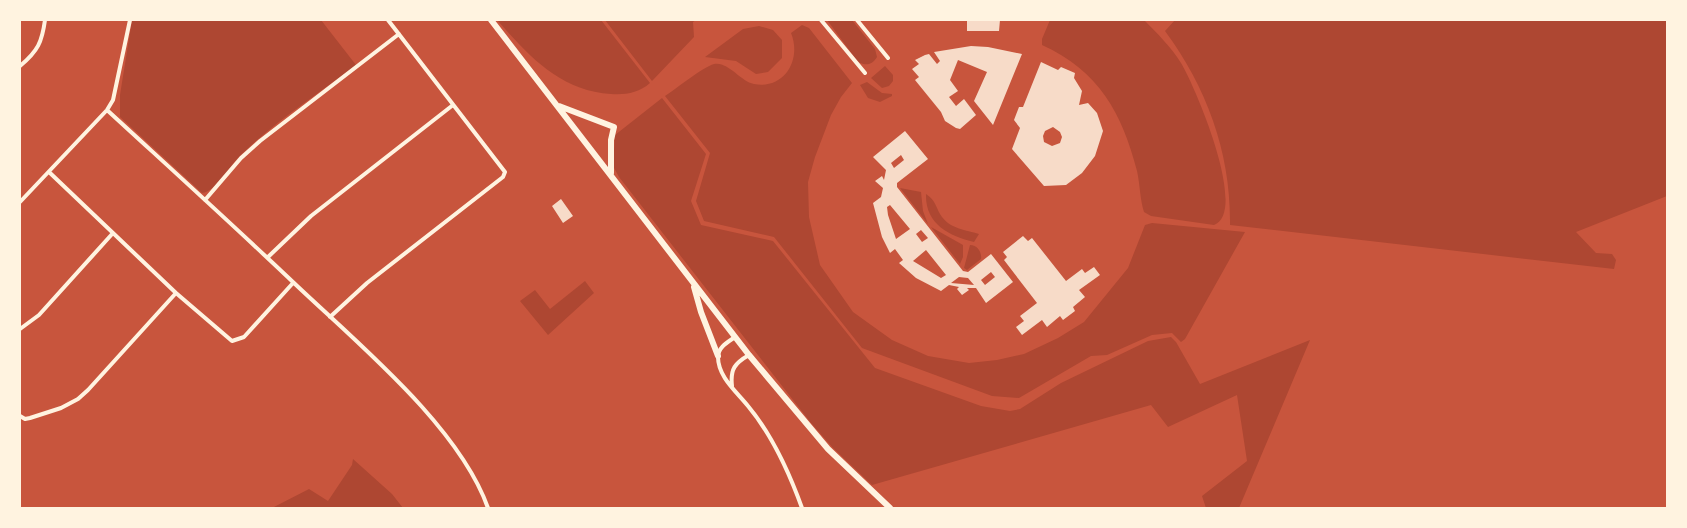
<svg xmlns="http://www.w3.org/2000/svg" width="1687" height="528" font-family="'Work Sans',sans-serif">
<style>
.green{fill:#ae4732}
.building{fill:#f7dbc8;fill-rule:evenodd}
.lines{fill:none;stroke-linecap:round;stroke-linejoin:round}
.minor{stroke:#fff3e0;stroke-width:4}
.trunk{stroke:#fff3e0;stroke-width:6}
</style>
<rect width="100%" height="100%" fill="#c8553d"/>
<path class="green" d="M 132,20 L 321,20 L 356,65 C 319,93 269,126 237,159 C 228,169 216,191 202,193 L 120,117 L 120,95 Z
M 497,20 L 601,20 L 650,83 C 639,93 625,95 611,94 C 560,91 529,56 497,20 Z
M 605,20 L 696,20 L 693,22 L 694,37 L 652,81 Z
M 827,20 L 852,20 L 875,49 L 877,57 C 872,65 867,66 858,62 Z
M 1050,20 L 1144,20 C 1157,33 1171,47 1181,63 C 1195,86 1249,212 1214,225 L 1151,216 L 1144,212 C 1140,200 1140,184 1137,171 C 1122,113 1099,71 1042,45 L 1042,39 Z
M 1175,20 L 1667,20 L 1667,196 L 1576,232 L 1596,253 L 1612,254 L 1616,260 L 1614,269 L 1230,225 C 1231,153 1207,88 1165,31 Z
M 802,25 L 809,28 L 852,83 L 841,97 L 831,115 L 815,157 L 808,182 L 809,217 L 820,265 L 853,312 L 892,340 L 928,356 L 969,363 L 997,360 L 1024,354 L 1058,338 L 1084,322 L 1128,268 L 1145,225 L 1152,223 L 1245,232 L 1185,339 L 1181,342 L 1172,333 L 1152,335 L 1107,355 L 1091,356 L 1019,398 L 992,396 L 862,348 L 774,237 L 704,221 L 696,201 L 710,153 L 665,96 C 676,89 703,67 714,64 C 728,61 740,81 754,84 C 784,90 802,60 791,33 Z
M 759,26 L 773,30 L 782,40 L 782,58 L 768,72 L 756,74 L 736,61 L 705,57 L 743,29 Z
M 885,66 L 893,75 L 893,81 L 889,86 L 882,88 L 871,78 Z
M 867,82 L 882,93 L 892,94 L 892,96 L 880,102 L 868,98 L 860,85 Z
M 662,98 L 706,154 L 691,201 L 701,225 L 773,241 L 875,368 L 981,406 L 1010,411 L 1020,409 L 1061,383 L 1148,341 L 1171,337 L 1176,342 L 1200,384 L 1310,340 L 1239,508 L 1206,508 L 1202,496 L 1247,461 L 1237,395 L 1168,427 L 1151,405 L 872,485 L 833,448 L 811,423 L 619,177 L 613,166 L 615,135 Z
M 900,188 L 921,192 L 923,211 L 928,224 Z
M 926,194 C 936,200 936,209 942,217 C 951,229 966,230 979,234 L 974,242 C 949,236 925,224 926,194 Z
M 931,227 L 963,245 L 963,257 L 960,264 Z
M 970,245 C 978,245 982,253 981,259 L 967,270 L 964,268 Z
M 585,281 L 594,293 L 548,335 L 520,301 L 535,290 L 550,309 Z
M 353,459 L 392,494 L 403,508 L 272,508 L 309,489 L 328,501 L 352,465 Z"/>
<path class="building" d="M 967,20 L 1000,20 L 999,31 L 967,31 Z
M 971,46 L 988,47 L 1022,54 L 993,125 L 974,101 L 987,72 L 958,60 L 950,80 L 958,91 L 949,97 L 956,106 L 964,99 L 976,115 L 960,129 L 956,128 L 945,121 L 941,112 L 915,80 L 919,77 L 912,69 L 919,64 L 915,60 L 925,55 L 929,54 L 937,64 L 940,61 L 934,52 Z
M 1041,62 L 1058,70 L 1061,67 L 1075,73 L 1074,78 L 1082,91 L 1079,105 L 1088,103 L 1097,113 L 1103,131 L 1095,156 L 1082,173 L 1066,185 L 1044,186 L 1012,149 L 1020,128 L 1014,120 L 1019,107 L 1023,107 ZM 1053,127 L 1060,132 L 1062,137 L 1060,143 L 1052,146 L 1044,142 L 1043,136 L 1045,131 Z
M 905,131 L 928,159 L 897,183 L 897,187 L 963,271 L 968,272 L 991,254 L 1013,282 L 986,303 L 976,288 L 967,288 L 969,290 L 962,295 L 957,289 L 959,287 L 949,285 L 941,291 L 916,278 L 899,263 L 903,260 L 895,249 L 890,253 L 882,237 L 873,203 L 881,197 L 883,188 L 875,181 L 882,176 L 884,180 L 886,170 L 873,157 ZM 901,155 L 904,160 L 894,168 L 891,163 ZM 890,205 L 910,229 L 896,239 L 888,215 L 887,207 ZM 921,230 L 928,238 L 922,242 L 916,234 ZM 926,250 L 946,275 L 941,278 L 913,261 ZM 991,272 L 995,277 L 985,285 L 981,280 ZM 959,277 L 968,278 L 974,285 L 951,283 Z
M 561,199 L 573,216 L 563,223 L 552,206 Z
M 1023,236 L 1028,241 L 1032,238 L 1066,281 L 1082,269 L 1085,273 L 1094,267 L 1100,275 L 1079,290 L 1085,297 L 1073,307 L 1075,311 L 1063,320 L 1060,316 L 1047,327 L 1042,320 L 1022,335 L 1016,327 L 1024,321 L 1020,316 L 1037,303 L 1004,260 L 1007,257 L 1003,252 Z"/>
<g class="lines">
<path class="minor" d="M 821,20 L 865,73
M 857,20 L 888,58
M 20,66 C 38,51 42,42 45,20
M 107,110 C 169,167 232,224 294,283 C 357,343 459,426 488,508
M 49,172 L 176,293 L 232,341 L 244,337 L 293,283
M 205,200 L 241,158 L 260,141 L 399,34
M 20,202 L 107,110 L 113,100 L 130,20
M 268,257 L 311,216 L 453,105
M 330,317 L 367,283 L 503,177 L 505,172 L 388,20
M 20,329 L 39,315 L 113,233
M 735,337 C 728,342 718,347 718,357 C 718,377 737,392 748,406 C 773,436 789,472 802,508
M 732,386 C 730,369 735,363 749,355
M 20,416 L 25,419 L 30,418 L 61,408 L 78,399 L 88,390 L 176,293"/>
<path class="trunk" d="M 491,20 L 749,355 L 828,449 L 890,508
M 559,106 L 614,127 L 611,140 L 611,173
M 694,287 L 701,312 L 718,356"/>
</g>
<rect width="1687" height="528" fill="none" stroke="#fff3e0" stroke-width="42"/>
</svg>
